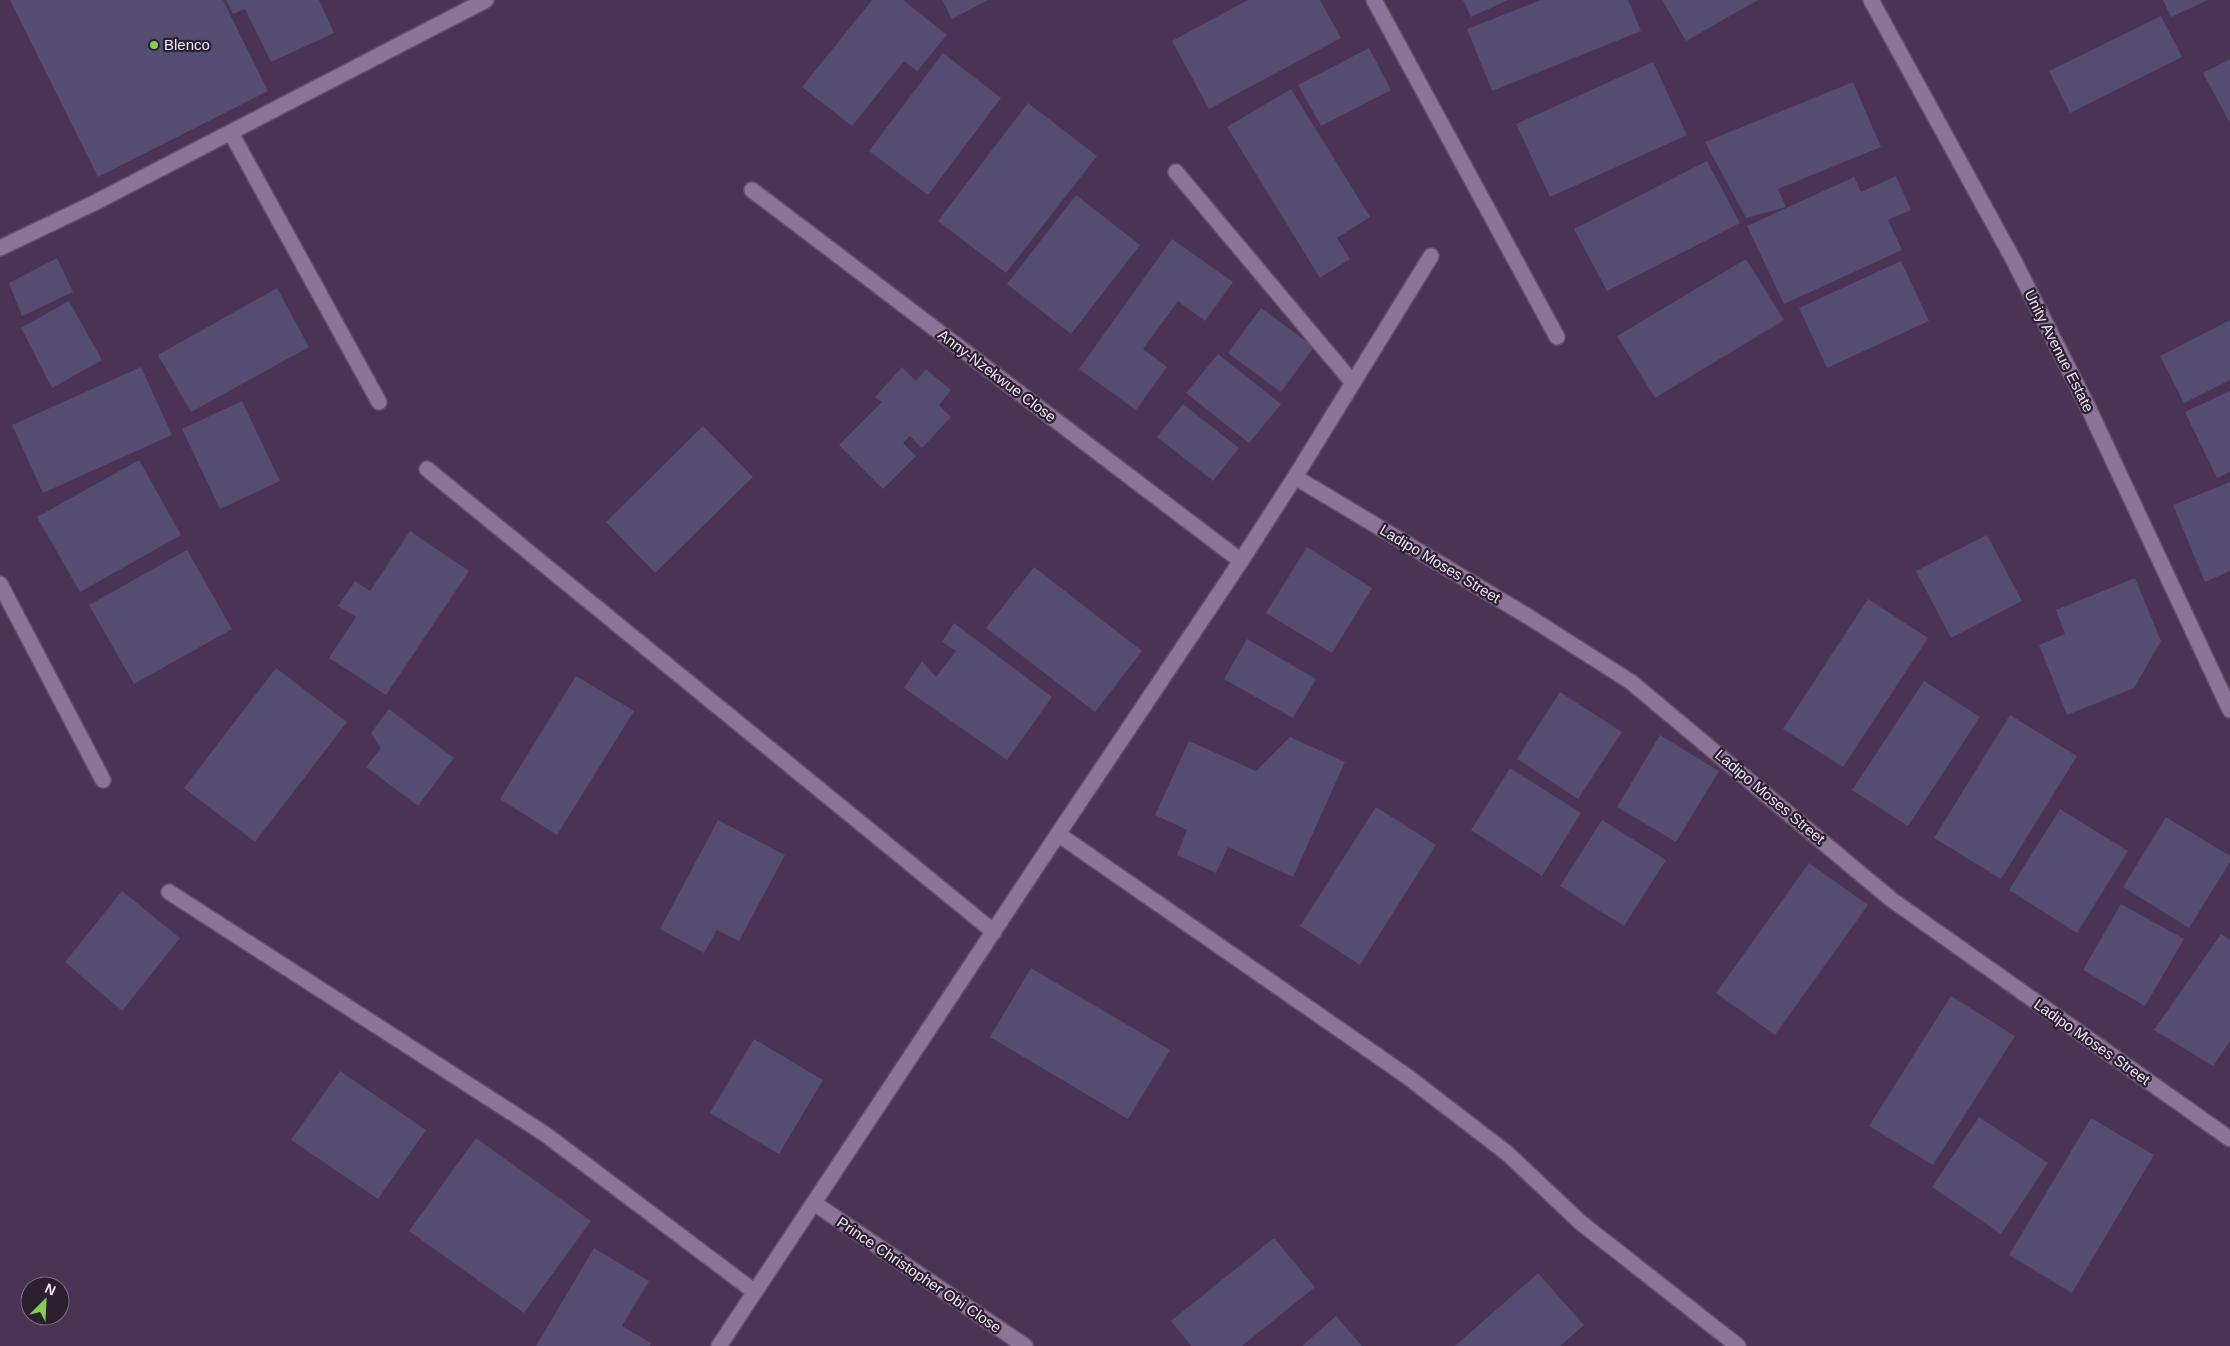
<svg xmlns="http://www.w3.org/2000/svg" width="2230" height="1346" font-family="Arial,sans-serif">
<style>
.building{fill:#554c72}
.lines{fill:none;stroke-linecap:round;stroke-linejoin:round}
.lane-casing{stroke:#634f6b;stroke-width:18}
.street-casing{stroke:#634f6b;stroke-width:18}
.lane{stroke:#8c7398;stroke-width:15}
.street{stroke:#8c7398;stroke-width:15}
.poi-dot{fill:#84cf4d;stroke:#2a202f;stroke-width:2}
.labels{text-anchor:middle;stroke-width:4.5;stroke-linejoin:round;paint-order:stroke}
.poi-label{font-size:15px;fill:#f3e5fa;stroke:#2a202f;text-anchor:start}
.street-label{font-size:15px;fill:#f3e5fa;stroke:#2a202f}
</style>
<rect width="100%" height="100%" fill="#4a3355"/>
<path class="building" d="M 10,0 L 223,0 L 268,91 L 98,177 Z
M 226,0 L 319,0 L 334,33 L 271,62 L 245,9 L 233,14 Z
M 872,0 L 903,0 L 947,35 L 917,71 L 904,61 L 852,126 L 802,87 Z
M 942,0 L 988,0 L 952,19 Z
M 1248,0 L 1320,0 L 1341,38 L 1209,109 L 1172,41 Z
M 1463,0 L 1508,0 L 1471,17 Z
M 1541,0 L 1628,0 L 1641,31 L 1492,91 L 1467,29 Z
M 1662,0 L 1758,0 L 1686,41 Z
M 2163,0 L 2208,0 L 2171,17 Z
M 2161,16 L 2182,57 L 2070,113 L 2049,71 Z
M 1369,48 L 1391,90 L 1321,126 L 1298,85 Z
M 943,53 L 1001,98 L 928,195 L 869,151 Z
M 2230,59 L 2230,123 L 2203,73 Z
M 1653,62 L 1687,135 L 1550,197 L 1516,124 Z
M 1853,82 L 1881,147 L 1778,189 L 1786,207 L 1746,218 L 1705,142 Z
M 1291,89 L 1370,217 L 1337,238 L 1350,259 L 1320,278 L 1227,127 Z
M 1028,103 L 1097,156 L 1006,273 L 938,221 Z
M 1707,161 L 1740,223 L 1607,291 L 1574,229 Z
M 1896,176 L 1911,210 L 1888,220 L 1902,250 L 1784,304 L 1747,226 L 1854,177 L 1861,192 Z
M 1076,195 L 1140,245 L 1071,334 L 1007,284 Z
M 1172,239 L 1233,282 L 1205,321 L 1178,301 L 1143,349 L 1167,367 L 1136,410 L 1079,369 Z
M 57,258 L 73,292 L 22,316 L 9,283 Z
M 1746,259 L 1784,320 L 1655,398 L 1617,336 Z
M 1901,261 L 1929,321 L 1827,368 L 1799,308 Z
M 277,288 L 309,347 L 191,412 L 158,355 Z
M 69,301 L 102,360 L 52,388 L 21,328 Z
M 1261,308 L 1314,347 L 1281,392 L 1228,353 Z
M 2230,320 L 2230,380 L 2184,403 L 2160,356 Z
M 1218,354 L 1281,404 L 1249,443 L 1186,393 Z
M 141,367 L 172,435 L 43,493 L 12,425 Z
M 902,367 L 916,381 L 926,369 L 951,390 L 939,405 L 951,417 L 922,448 L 910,436 L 903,443 L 916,456 L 883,489 L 839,445 L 882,402 L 875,397 Z
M 2230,391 L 2230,472 L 2217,478 L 2185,412 Z
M 242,401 L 280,481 L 220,509 L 182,429 Z
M 1183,404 L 1239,448 L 1213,481 L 1157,437 Z
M 703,426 L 753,477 L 655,573 L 606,522 Z
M 139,460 L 181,535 L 80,592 L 37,517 Z
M 2230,482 L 2230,571 L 2205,582 L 2173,505 Z
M 410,531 L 469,571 L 386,695 L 329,658 L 356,617 L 338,606 L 355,581 L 370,591 Z
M 1987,535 L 2022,601 L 1951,638 L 1916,571 Z
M 1307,547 L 1372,588 L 1332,653 L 1266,613 Z
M 187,550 L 232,629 L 134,684 L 89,605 Z
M 1034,567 L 1142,651 L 1095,712 L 986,628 Z
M 2135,578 L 2161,641 L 2134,688 L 2067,715 L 2039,645 L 2065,634 L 2056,610 Z
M 1868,599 L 1928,638 L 1843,767 L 1783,729 Z
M 954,623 L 1052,697 L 1007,760 L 904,688 L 922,661 L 936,677 L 956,651 L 942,642 Z
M 1247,639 L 1316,679 L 1293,718 L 1224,679 Z
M 276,668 L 347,722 L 255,842 L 184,788 Z
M 576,676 L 634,711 L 557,835 L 500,799 Z
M 1924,681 L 1980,717 L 1908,826 L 1852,790 Z
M 1560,692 L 1622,732 L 1578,799 L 1517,759 Z
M 389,709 L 454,758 L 418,806 L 366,767 L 381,748 L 371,733 Z
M 2010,715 L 2077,756 L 2001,879 L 1934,838 Z
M 1660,735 L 1719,771 L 1676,842 L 1617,807 Z
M 1290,737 L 1345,762 L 1293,877 L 1228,847 L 1216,873 L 1177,855 L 1187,830 L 1155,815 L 1189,741 L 1256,771 Z
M 1510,768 L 1581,813 L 1542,876 L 1471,830 Z
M 1376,807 L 1436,845 L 1360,965 L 1300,926 Z
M 2060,809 L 2128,851 L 2077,933 L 2009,890 Z
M 2166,817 L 2230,856 L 2230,862 L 2189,928 L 2123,887 Z
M 718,820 L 785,855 L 739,941 L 717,930 L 704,953 L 660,929 Z
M 1602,820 L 1666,860 L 1624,926 L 1560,886 Z
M 1809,863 L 1868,905 L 1775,1035 L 1716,993 Z
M 122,891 L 180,938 L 122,1011 L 65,962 Z
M 2121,904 L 2184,939 L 2145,1006 L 2083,970 Z
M 2221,934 L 2230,940 L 2230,1041 L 2213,1066 L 2154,1030 Z
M 1031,968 L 1170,1050 L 1128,1119 L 990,1037 Z
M 1951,996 L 2015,1036 L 1933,1165 L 1869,1126 Z
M 754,1039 L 823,1080 L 779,1154 L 710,1113 Z
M 340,1071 L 426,1130 L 378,1199 L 291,1140 Z
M 1979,1117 L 2048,1163 L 2001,1234 L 1932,1187 Z
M 2091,1118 L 2154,1155 L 2072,1293 L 2009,1255 Z
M 476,1138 L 591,1221 L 524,1313 L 409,1231 Z
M 1274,1238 L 1315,1287 L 1242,1346 L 1191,1346 L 1171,1321 Z
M 594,1248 L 649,1281 L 622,1326 L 651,1343 L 650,1346 L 536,1346 Z
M 1538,1273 L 1584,1325 L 1560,1346 L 1455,1346 Z
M 1336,1316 L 1362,1346 L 1302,1346 Z"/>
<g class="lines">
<defs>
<path id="lane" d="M 1176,172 L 1353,383"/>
<path id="street" d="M 1374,0 L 1557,337
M 1871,0 L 2013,259 L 2087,405 L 2230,710
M 231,133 L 379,402
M 752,190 L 1241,561
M 0,248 L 94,203 L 486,0
M 427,469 L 994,932
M 1295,477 L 1529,617 L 1631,682 L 1892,900 L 2230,1139
M 0,584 L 103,780
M 1058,834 L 1408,1077 L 1508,1154 L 1580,1222 L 1738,1346
M 169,892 L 545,1134 L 755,1292
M 814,1203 L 1025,1346
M 719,1346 L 1058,834 L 1241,561 L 1295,477 L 1431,256"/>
</defs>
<use href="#lane" class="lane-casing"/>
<use href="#street" class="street-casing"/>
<use href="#lane" class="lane"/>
<use href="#street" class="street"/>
</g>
<circle class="poi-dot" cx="154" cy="45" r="5"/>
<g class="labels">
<g class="poi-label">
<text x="164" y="50">Blenco</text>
</g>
<g class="street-label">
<text transform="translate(2059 351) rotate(63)" y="5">Unity Avenue Estate</text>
<text transform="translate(997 376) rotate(37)" y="5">Anny-Nzekwue Close</text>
<text transform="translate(1440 564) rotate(31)" y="5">Ladipo Moses Street</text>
<text transform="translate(1770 797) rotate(40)" y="5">Ladipo Moses Street</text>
<text transform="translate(2092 1042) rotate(35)" y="5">Ladipo Moses Street</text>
<text transform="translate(919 1275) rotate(34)" y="5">Prince Christopher Obi Close</text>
</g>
</g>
<g transform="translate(45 1301) rotate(24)"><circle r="24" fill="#2a202f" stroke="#7a6f80"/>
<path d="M0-4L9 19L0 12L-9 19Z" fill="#84cf4d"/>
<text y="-8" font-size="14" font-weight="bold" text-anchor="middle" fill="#f3e5fa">N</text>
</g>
</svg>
